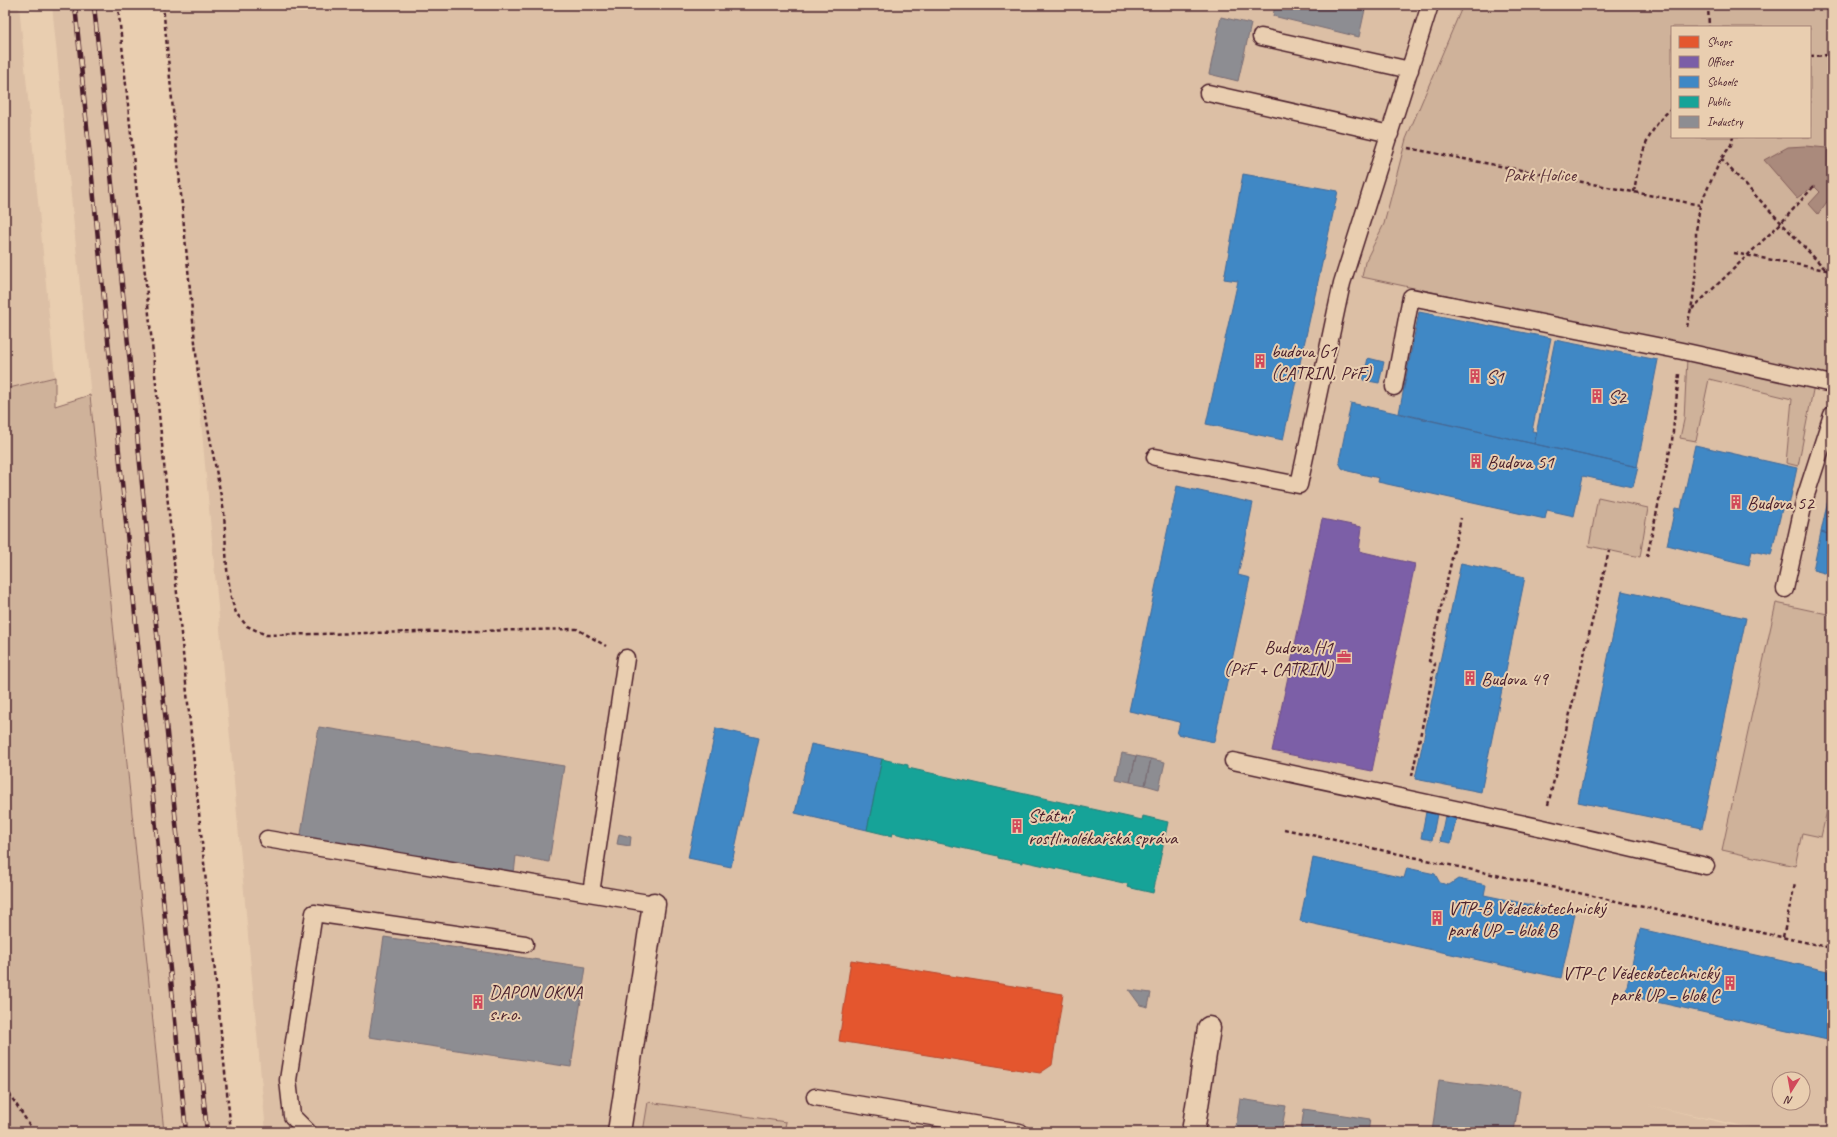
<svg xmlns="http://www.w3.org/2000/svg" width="1837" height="1137" font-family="Caveat,sans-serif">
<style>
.built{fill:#dcbfa5;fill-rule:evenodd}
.green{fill:#cfb29a;stroke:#8c6862;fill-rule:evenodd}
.water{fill:#aa8a7b;stroke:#845f5b}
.shops{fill:#e4572e;stroke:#b6462d}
.offices{fill:#7b5ea7;stroke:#6c4b82}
.schools{fill:#3f88c5;stroke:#426897}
.public{fill:#17a398;stroke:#267b77}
.industry{fill:#8d8d92;stroke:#796c73}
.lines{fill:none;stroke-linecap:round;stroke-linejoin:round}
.service-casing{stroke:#4a1f2b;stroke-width:19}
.minor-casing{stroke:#4a1f2b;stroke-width:25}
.path{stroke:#4a1f2b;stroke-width:2.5;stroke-dasharray:4 3;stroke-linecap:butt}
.service{stroke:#e9ceb0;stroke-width:16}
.minor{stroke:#e9ceb0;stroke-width:22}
.rail-casing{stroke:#4a1f2b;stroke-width:4.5}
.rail{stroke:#e9ceb0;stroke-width:3;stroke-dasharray:9;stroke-linecap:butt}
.labels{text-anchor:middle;stroke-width:4;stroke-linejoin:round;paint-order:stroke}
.park-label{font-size:19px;fill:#5e353c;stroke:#e9ceb0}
.poi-label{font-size:19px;fill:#4a1f2b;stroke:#e9ceb0;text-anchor:start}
</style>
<rect width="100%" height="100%" fill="#e9ceb0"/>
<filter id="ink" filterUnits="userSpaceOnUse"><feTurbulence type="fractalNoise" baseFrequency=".025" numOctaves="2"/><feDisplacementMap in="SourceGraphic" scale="8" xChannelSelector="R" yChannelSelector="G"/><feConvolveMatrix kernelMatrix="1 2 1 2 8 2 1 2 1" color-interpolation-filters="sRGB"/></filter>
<g filter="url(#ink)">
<path class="built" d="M 5,5 L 19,5 L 55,377 L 5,389 Z
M 52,5 L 118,5 L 231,1132 L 164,1132 Z
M 163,5 L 1832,5 L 1832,1132 L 1770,1132 L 1648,1105 L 1761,1132 L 266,1132 ZM 1672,27 L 1810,27 L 1810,137 L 1672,137 ZM 1779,1079 L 1803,1079 L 1803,1103 L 1779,1103 Z"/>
<path class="green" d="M 1463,5 L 1816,5 L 1832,8 L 1832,377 L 1362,277 L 1365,262 L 1384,224 L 1406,139 ZM 1672,27 L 1810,27 L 1810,137 L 1672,137 Z
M 1687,358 L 1814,385 L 1798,466 L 1786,463 L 1792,399 L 1709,379 L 1696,441 L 1680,438 L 1684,420 Z
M 55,377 L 55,406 L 90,395 L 164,1132 L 5,1132 L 5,389 Z
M 1598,497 L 1648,508 L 1640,557 L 1589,546 Z
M 1776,603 L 1832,615 L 1832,788 L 1821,837 L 1802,833 L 1795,866 L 1722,850 Z
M 648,1102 L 786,1122 L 784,1132 L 643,1132 Z"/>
<path class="water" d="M 1805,146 L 1827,148 L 1832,151 L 1832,195 L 1818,214 L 1809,204 L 1820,192 L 1814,186 L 1797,198 L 1764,160 L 1788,147 Z"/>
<path class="shops" d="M 851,960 L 1063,994 L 1052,1065 L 1040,1073 L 839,1041 Z"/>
<path class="offices" d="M 1322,519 L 1362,527 L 1359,551 L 1415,564 L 1372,771 L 1272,751 Z"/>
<path class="schools" d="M 1243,174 L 1338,191 L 1283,440 L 1206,424 L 1238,281 L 1224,279 Z
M 1419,312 L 1551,338 L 1532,431 L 1537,432 L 1534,444 L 1399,413 Z
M 1555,340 L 1658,360 L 1637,467 L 1534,444 Z
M 1368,358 L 1384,362 L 1379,383 L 1363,380 Z
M 1351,403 L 1638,467 L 1633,487 L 1583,476 L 1574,516 L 1547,510 L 1545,519 L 1378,482 L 1379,478 L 1348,471 L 1342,468 L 1339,462 Z
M 1695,445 L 1797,468 L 1788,510 L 1782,509 L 1771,555 L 1752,551 L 1749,565 L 1667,545 L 1675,508 L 1681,509 Z
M 1832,481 L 1832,535 L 1821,532 Z
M 1177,486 L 1253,503 L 1238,575 L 1250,578 L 1214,742 L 1177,734 L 1180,722 L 1129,711 Z
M 1821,532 L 1832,535 L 1832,575 L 1813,570 Z
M 1461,563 L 1525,577 L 1481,792 L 1415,779 Z
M 1622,591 L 1746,618 L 1702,828 L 1578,802 Z
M 716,728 L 759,738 L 731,867 L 688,858 Z
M 811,744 L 882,759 L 867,830 L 795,813 Z
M 1426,812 L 1437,814 L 1432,840 L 1421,838 Z
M 1445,816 L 1456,818 L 1451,843 L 1440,841 Z
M 1313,858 L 1404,878 L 1407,868 L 1435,874 L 1440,883 L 1449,885 L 1458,879 L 1486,885 L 1484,895 L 1575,914 L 1561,978 L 1300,921 Z
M 1640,929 L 1832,972 L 1832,1041 L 1625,995 Z"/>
<path class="public" d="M 882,759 L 908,765 L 908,768 L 1142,820 L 1143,816 L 1168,822 L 1153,893 L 1127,887 L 1128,884 L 1022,861 L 1022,863 L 998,858 L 998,856 L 893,833 L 892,836 L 867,830 Z"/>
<path class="industry" d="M 1275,5 L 1366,5 L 1359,37 L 1273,16 Z
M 1221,17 L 1251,24 L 1238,81 L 1209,74 Z
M 319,727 L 564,766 L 549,862 L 516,856 L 514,874 L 300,840 Z
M 1122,753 L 1136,756 L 1130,782 L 1116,779 Z
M 1136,756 L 1151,759 L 1145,785 L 1130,782 Z
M 1151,759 L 1165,762 L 1159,789 L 1145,785 Z
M 619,834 L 631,837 L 630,846 L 617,844 Z
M 384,937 L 586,967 L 571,1067 L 369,1037 Z
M 1129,990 L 1151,993 L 1148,1007 L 1140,1005 Z
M 1439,1080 L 1520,1091 L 1514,1132 L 1432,1132 Z
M 1240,1099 L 1286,1106 L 1282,1127 L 1301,1130 L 1304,1109 L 1370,1119 L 1368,1132 L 1235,1132 Z"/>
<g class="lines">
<defs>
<path id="service" d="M 1261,37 L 1410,70
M 1208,93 L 1390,134
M 1394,387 L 1411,297 L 1682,351 L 1832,384
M 1155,457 L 1299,485 L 1342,283 L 1430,5
M 1785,589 L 1805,498 L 1832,415
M 1233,761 L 1543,828 L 1706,866
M 267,839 L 654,904
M 591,893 L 626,658
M 815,1097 L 1020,1132
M 308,1132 L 292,1116 L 288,1080 L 314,913 L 525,944"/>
<path id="minor" d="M 619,1132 L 654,904
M 1193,1132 L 1209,1028"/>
</defs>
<use href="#service" class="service-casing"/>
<use href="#minor" class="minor-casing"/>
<path class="path" d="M 118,5 L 231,1132
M 163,5 L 198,374 L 224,512 L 227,569 L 231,598 L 236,613 L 247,626 L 266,635 L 577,629 L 606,646
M 1708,5 L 1709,27
M 1810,56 L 1832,55
M 1408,148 L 1700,205
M 1721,159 L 1826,270
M 1634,192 C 1639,160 1646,130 1672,108
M 1734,253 L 1832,271
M 1692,309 L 1781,223 L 1814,186
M 1687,327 L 1693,299 L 1696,268 L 1696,231 L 1700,205 L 1721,159 L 1731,145 L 1733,137
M 1647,557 L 1672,441 L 1679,374
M 1412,776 L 1435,664 L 1429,661 L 1461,518
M 1548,805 L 1609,551
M 1284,829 L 1832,948
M 1783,937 L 1795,884
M 5,1087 L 34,1132"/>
<use href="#service" class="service"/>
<use href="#minor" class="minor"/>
<defs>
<path id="rail" d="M 75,5 L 186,1132
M 94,5 L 207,1132"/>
</defs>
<use href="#rail" class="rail-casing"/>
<use href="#rail" class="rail"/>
</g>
</g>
<defs>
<symbol id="building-bare" viewBox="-9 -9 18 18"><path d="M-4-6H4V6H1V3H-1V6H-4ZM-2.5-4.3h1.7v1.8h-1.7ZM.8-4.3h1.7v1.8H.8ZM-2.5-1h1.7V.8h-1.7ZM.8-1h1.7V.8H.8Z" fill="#d1495b" stroke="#e9ceb0" stroke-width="2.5" paint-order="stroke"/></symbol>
<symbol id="office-bare" viewBox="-9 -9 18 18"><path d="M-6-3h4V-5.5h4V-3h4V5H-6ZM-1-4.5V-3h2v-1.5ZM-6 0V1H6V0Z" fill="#d1495b" stroke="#e9ceb0" stroke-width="2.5" paint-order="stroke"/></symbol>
</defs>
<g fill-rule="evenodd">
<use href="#building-bare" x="1250" y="351" width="20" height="20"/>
<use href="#building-bare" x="1465" y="366" width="20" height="20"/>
<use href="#building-bare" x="1587" y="386" width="20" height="20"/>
<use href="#building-bare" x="1466" y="451" width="20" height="20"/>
<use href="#building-bare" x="1726" y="492" width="20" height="20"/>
<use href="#office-bare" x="1334" y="647" width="20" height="20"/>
<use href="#building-bare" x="1460" y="668" width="20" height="20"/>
<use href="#building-bare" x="1007" y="816" width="20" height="20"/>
<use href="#building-bare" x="1427" y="908" width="20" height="20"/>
<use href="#building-bare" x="1720" y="973" width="20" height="20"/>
<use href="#building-bare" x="468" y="992" width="20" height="20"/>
</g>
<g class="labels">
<g class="park-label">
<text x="1540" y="181">Park Holice</text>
</g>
<g class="poi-label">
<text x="1271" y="357">budova G1<tspan x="1271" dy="22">(CATRIN, PřF)</tspan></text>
<text x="1486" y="383">S1</text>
<text x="1608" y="403">S2</text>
<text x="1487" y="468">Budova 51</text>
<text x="1747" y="509">Budova 52</text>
<text x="1333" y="653" text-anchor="end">Budova H1<tspan x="1333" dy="22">(PřF + CATRIN)</tspan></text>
<text x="1481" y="685">Budova 49</text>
<text x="1028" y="822">Státní<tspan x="1028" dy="22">rostlinolékařská správa</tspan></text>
<text x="1448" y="914">VTP-B Vědeckotechnický<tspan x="1448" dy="22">park UP – blok B</tspan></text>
<text x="1719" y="979" text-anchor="end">VTP-C Vědeckotechnický<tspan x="1719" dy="22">park UP – blok C</tspan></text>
<text x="489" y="998">DAPON OKNA<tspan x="489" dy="22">s.r.o.</tspan></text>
</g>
</g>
<rect width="1837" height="1137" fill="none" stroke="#e9ceb0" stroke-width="20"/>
<rect x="10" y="10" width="1817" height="1117" fill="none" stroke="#4a1f2b" stroke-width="1.5" filter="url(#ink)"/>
<rect x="1671" y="26" width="140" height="112" fill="#e9ceb0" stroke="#a9887b"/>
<rect x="1679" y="36" width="20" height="12" fill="#e4572e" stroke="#a9887b"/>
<text x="1707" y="46" font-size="12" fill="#4a1f2b">Shops</text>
<rect x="1679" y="56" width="20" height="12" fill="#7b5ea7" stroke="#a9887b"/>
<text x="1707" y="66" font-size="12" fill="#4a1f2b">Offices</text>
<rect x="1679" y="76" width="20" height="12" fill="#3f88c5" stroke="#a9887b"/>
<text x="1707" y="86" font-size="12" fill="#4a1f2b">Schools</text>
<rect x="1679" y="96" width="20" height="12" fill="#17a398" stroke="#a9887b"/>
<text x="1707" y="106" font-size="12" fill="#4a1f2b">Public</text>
<rect x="1679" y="116" width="20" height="12" fill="#8d8d92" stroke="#a9887b"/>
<text x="1707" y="126" font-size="12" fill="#4a1f2b">Industry</text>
<g transform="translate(1791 1091) rotate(191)"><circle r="19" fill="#e9ceb0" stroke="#a9887b"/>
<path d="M0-3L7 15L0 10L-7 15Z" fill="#d1495b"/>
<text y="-6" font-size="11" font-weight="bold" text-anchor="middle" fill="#4a1f2b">N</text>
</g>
</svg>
